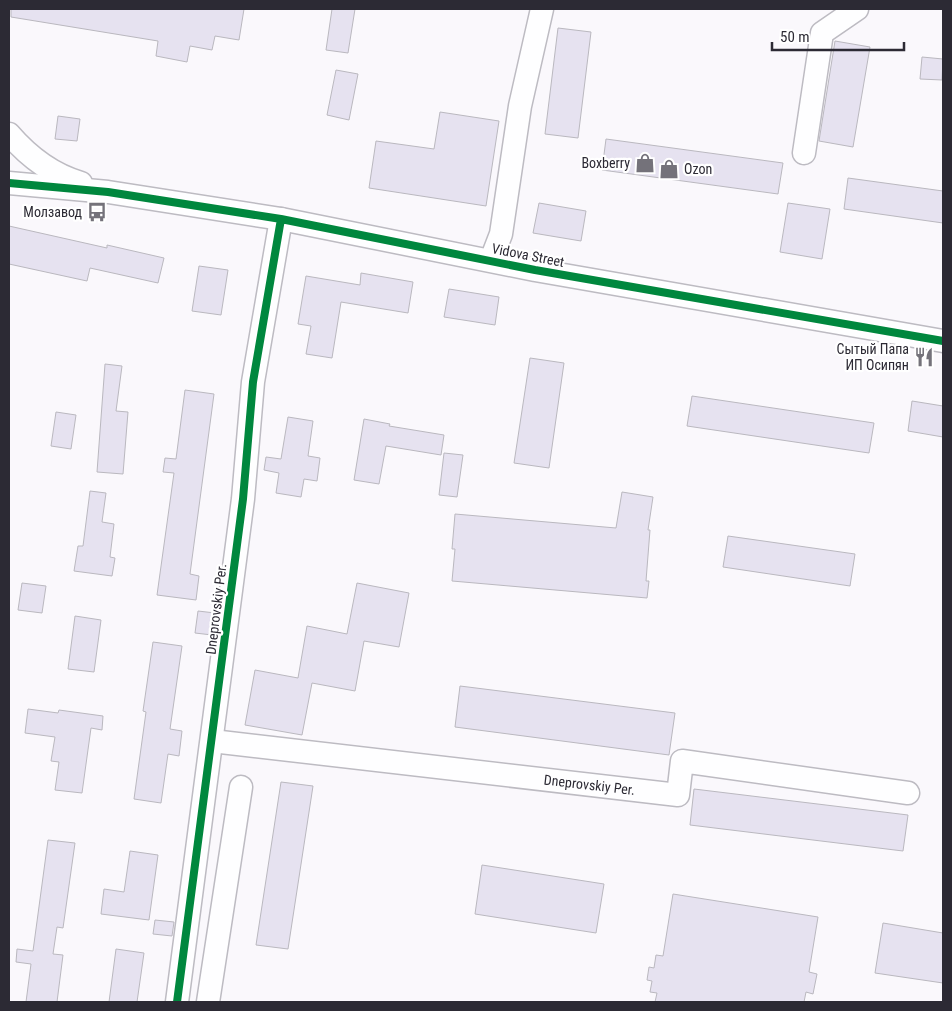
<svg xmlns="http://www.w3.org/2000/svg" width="952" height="1011" font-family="'Roboto Condensed',sans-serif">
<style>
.building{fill:#e6e2f0;stroke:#bab8bf}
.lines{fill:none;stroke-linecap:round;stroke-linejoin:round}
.minor-casing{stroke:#bdbbc2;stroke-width:25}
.minor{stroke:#fefeff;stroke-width:22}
.cycleway-casing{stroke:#fff;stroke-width:11}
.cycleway{stroke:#00873e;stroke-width:8}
.labels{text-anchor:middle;stroke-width:4.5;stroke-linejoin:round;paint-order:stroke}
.poi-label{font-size:14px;fill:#2c2a34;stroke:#fff;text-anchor:end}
.street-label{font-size:14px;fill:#2c2a34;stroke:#fff}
</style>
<rect width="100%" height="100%" fill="#faf8fc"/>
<path class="building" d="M 11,9 L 244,9 L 239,40 L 215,36 L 212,50 L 190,46 L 187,62 L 156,56 L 158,41 L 11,17 Z
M 332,9 L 355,9 L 348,53 L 326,50 Z
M 558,28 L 591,32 L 578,138 L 545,134 Z
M 835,41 L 870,47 L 853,147 L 819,141 Z
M 922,57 L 943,59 L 942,80 L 920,79 Z
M 336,70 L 358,74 L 349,120 L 327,115 Z
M 440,112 L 499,121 L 486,206 L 369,188 L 376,141 L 434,149 Z
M 58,116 L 80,119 L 77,141 L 55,139 Z
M 606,139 L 783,163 L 778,194 L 602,170 Z
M 848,178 L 943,191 L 943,223 L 844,209 Z
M 539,203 L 586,211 L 581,241 L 533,233 Z
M 788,203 L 830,209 L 822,259 L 780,252 Z
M 9,226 L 107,248 L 107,245 L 164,258 L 158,283 L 90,268 L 87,281 L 9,264 Z
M 199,266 L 228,270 L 221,315 L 192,311 Z
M 361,273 L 413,282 L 408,313 L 341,302 L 332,358 L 306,354 L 311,326 L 298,324 L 306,276 L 360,285 Z
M 449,289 L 499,297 L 495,325 L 444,317 Z
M 530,358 L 564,363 L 549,468 L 514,463 Z
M 105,364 L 122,366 L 116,411 L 128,412 L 123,474 L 97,472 Z
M 185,390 L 214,394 L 190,574 L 199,576 L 196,600 L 157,595 L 174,473 L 163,472 L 165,458 L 176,459 Z
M 692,396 L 874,423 L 869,453 L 687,426 Z
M 912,401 L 943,406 L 943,437 L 908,431 Z
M 56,412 L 76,415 L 71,449 L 51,446 Z
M 288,417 L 313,421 L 308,456 L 320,458 L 317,481 L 304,479 L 301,497 L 276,493 L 279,473 L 264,470 L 266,457 L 281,459 Z
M 364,419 L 390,424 L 389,426 L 444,435 L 441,455 L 386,446 L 379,484 L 354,480 Z
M 444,453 L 463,455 L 457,497 L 439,495 Z
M 90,491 L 106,493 L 102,522 L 114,524 L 110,557 L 115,558 L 112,576 L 74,571 L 78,546 L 83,546 Z
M 622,492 L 653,497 L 648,530 L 650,530 L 646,581 L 649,581 L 647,598 L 452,581 L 455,549 L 452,549 L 455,514 L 616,528 Z
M 728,536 L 855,554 L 850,586 L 723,567 Z
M 22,583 L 46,586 L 42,613 L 18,610 Z
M 357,583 L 409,593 L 399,647 L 364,641 L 355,691 L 312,683 L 302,735 L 245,725 L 255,670 L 298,678 L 307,626 L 347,634 Z
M 198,611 L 215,613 L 212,635 L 195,633 Z
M 75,616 L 101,620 L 94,672 L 68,669 Z
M 153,642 L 182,646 L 170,729 L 182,731 L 179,756 L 168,754 L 161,803 L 134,799 L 146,712 L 143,711 Z
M 460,686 L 675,713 L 669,755 L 455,727 Z
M 28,709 L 58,713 L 59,710 L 103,716 L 102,730 L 91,728 L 82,793 L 55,790 L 59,762 L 51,761 L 55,737 L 25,733 Z
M 281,782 L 313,786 L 288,949 L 256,945 Z
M 694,789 L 908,815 L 903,851 L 690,825 Z
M 48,840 L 75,843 L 63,928 L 57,927 L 53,954 L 63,955 L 57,1002 L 26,1002 L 31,964 L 16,962 L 17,949 L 33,951 Z
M 130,851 L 158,855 L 149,920 L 101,914 L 104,889 L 124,892 Z
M 482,865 L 604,884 L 596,933 L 475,914 Z
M 673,894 L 818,917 L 809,972 L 817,974 L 813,994 L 806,992 L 804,1002 L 655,1002 L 657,993 L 650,992 L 652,981 L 647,980 L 649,967 L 654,968 L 656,955 L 663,956 Z
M 155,920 L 174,922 L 172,936 L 153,934 Z
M 883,923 L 943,933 L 943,983 L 875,973 Z
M 116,949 L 144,953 L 137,1002 L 109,1002 Z"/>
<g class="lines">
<defs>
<g id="minor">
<path d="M 9,134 C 28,156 53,175 81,183"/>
<path d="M 804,153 L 822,33 L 857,9"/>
<path d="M 9,183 L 108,192 L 281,219 L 535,270 L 943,341"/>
<path d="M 491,260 L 501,234 L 520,106 L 542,9"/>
<path id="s1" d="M 212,741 L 678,795 L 682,761 L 908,793"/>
<path d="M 177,1002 L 243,499 L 253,382 L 281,219"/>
<path d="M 208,1002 L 241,787"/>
</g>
</defs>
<use href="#minor" class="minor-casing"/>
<use href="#minor" class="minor"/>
<defs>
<path id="cycleway" d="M 9,183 L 108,192 L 281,219 L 535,270 L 943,341
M 177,1002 L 243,499 L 253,382 L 281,219"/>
</defs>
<use href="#cycleway" class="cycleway-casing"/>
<use href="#cycleway" class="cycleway"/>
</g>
<defs>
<symbol id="shop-bare" viewBox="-9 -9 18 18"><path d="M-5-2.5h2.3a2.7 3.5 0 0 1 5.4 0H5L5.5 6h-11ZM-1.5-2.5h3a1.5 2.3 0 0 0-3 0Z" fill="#74727a" stroke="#fff" stroke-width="2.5" paint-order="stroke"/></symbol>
<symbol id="bus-bare" viewBox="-9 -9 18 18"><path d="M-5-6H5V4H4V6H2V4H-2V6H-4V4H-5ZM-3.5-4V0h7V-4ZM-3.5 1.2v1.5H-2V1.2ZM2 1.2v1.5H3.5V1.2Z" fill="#74727a" stroke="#fff" stroke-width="2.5" paint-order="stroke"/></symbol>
<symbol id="restaurant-bare" viewBox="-9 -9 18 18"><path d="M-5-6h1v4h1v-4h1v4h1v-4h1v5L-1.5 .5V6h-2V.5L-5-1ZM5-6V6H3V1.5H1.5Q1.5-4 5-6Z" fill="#74727a" stroke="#fff" stroke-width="2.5" paint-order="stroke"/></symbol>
</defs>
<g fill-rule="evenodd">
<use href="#shop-bare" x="631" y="149" width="28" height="28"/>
<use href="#shop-bare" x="655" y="155" width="28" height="28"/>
<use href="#bus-bare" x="83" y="198" width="28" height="28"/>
<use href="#restaurant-bare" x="910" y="343" width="28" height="28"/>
</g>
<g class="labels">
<g class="poi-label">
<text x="630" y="168">Boxberry</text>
<text x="684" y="174" text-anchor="start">Ozon</text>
<text x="82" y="217">Молзавод</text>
<text x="909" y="354">Сытый Папа<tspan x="909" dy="16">ИП Осипян</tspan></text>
</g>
<g class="street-label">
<text transform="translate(528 255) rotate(11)" y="5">Vidova Street</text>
<text transform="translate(216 609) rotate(-83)" y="5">Dneprovskiy Per.</text>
<text dy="5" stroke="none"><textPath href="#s1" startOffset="380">Dneprovskiy Per.</textPath></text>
</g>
</g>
<rect width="952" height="1011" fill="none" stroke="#2c2a34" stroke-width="20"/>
<path d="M772 42v8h132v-8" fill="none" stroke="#2c2a34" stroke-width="2.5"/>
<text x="780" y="42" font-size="15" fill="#2c2a34" stroke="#ffffff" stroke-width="4" paint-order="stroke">50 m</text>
</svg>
